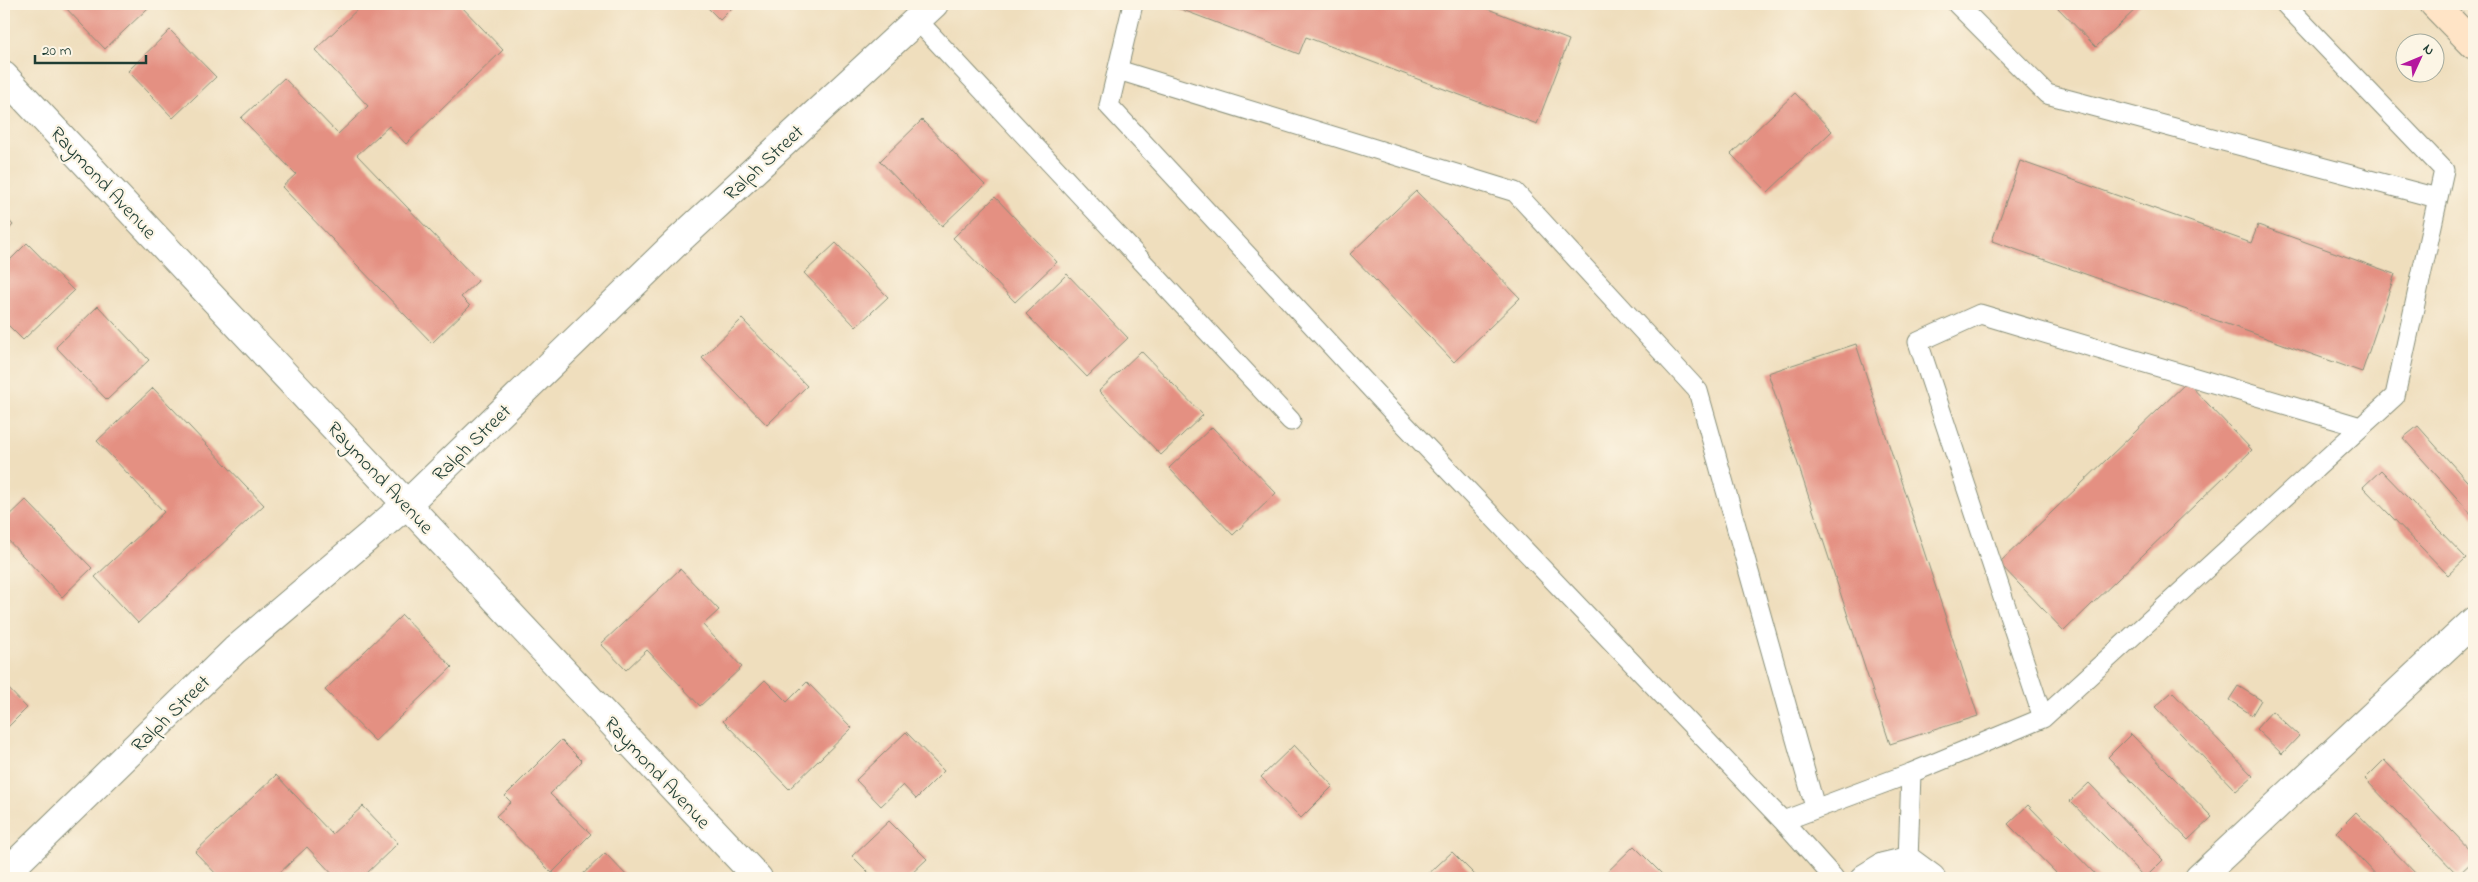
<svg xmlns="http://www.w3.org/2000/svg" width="2478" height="882" font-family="'Indie Flower',sans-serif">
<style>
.building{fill:#e49082}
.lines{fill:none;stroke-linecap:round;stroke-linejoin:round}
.service-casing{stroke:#878e78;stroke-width:21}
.minor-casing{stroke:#878e78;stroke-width:30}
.secondary-casing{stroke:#878e78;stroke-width:30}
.service{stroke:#fff;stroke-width:19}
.minor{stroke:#fff;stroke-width:28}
.secondary{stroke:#ffe4c6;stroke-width:28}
.labels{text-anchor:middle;stroke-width:4.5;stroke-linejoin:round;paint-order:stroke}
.street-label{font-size:20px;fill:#1f3d34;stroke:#fcf5e5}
</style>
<rect width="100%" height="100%" fill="#fcf5e5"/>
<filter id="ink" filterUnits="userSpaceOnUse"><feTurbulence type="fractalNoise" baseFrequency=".02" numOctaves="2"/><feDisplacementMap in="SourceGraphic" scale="10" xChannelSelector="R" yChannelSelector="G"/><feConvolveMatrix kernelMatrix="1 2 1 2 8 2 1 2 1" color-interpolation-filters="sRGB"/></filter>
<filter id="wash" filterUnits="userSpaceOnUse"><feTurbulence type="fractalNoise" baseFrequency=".0096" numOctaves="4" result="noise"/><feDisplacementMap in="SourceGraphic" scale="20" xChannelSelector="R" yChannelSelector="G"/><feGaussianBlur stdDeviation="1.12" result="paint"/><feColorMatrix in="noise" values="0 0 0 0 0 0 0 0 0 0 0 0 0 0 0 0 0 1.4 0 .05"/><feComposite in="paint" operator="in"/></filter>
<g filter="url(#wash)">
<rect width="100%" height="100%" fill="#efdebd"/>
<g id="blocks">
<path class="building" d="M 62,4 L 145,4 L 148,8 L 105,49 Z
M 363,4 L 459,4 L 503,50 L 406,144 L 389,126 L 357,155 L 478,281 L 461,297 L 470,306 L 432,343 L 282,187 L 296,174 L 241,118 L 284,78 L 338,134 L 368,106 L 315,50 Z
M 704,4 L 736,4 L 720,20 Z
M 1167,4 L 1475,4 L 1569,40 L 1537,124 L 1306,37 L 1299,54 Z
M 2054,4 L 2141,4 L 2096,47 Z
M 170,30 L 216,77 L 173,118 L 128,71 Z
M 1795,93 L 1832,131 L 1768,192 L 1731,154 Z
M 922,120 L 985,185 L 942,226 L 880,161 Z
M 2020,161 L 2251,243 L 2258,225 L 2395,274 L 2362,372 L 1992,241 Z
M 1416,191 L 1520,298 L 1454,362 L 1350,254 Z
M 995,197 L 1057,262 L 1015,302 L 953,238 Z
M 4,215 L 13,225 L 4,235 Z
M 27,243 L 74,291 L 23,340 L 4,321 L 4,266 Z
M 836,243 L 888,297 L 856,327 L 804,273 Z
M 1067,274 L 1128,338 L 1087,377 L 1026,314 Z
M 98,306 L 149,360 L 107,400 L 56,347 Z
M 742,319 L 807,386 L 767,425 L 702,358 Z
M 1856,344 L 1978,716 L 1890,744 L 1768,373 Z
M 1141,351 L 1203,415 L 1161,455 L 1099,391 Z
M 2187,382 L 2252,450 L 2064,631 L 1999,563 Z
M 153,388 L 264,505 L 138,623 L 95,577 L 164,512 L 97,441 Z
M 2418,426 L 2474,489 L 2474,517 L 2403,438 Z
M 1212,427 L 1276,493 L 1233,535 L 1169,468 Z
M 2381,470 L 2466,558 L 2448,575 L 2363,487 Z
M 26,500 L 92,568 L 62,597 L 4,536 L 4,521 Z
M 680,569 L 719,610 L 703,625 L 742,667 L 700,706 L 647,650 L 626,670 L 601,644 Z
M 402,615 L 452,667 L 375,741 L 325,690 Z
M 765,680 L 787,702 L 807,682 L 852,728 L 789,789 L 723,721 Z
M 4,684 L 27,708 L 4,731 Z
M 2238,686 L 2261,700 L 2252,715 L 2229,700 Z
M 2172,692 L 2253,776 L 2236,791 L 2155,707 Z
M 2272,711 L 2299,736 L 2282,754 L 2256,729 Z
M 906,732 L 944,771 L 916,799 L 903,785 L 881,806 L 856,780 Z
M 2131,734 L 2212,817 L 2188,840 L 2108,757 Z
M 561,740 L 582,761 L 550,794 L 591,834 L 552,873 L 496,816 L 511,802 L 505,796 Z
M 1294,745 L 1333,786 L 1301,818 L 1261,777 Z
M 2384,760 L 2474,854 L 2474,860 L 2458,875 L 2365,779 Z
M 276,775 L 332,834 L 363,806 L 398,843 L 362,878 L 336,878 L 307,847 L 274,878 L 220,878 L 195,852 Z
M 2089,783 L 2163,860 L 2145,878 L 2070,801 Z
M 2028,805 L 2099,878 L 2061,878 L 2008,824 Z
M 2356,812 L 2420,878 L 2379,878 L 2336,832 Z
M 889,821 L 927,859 L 907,878 L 874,878 L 852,856 Z
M 1634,846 L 1666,878 L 1601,878 Z
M 1452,852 L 1478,878 L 1424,878 Z
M 605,853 L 629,878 L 579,878 Z"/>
</g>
</g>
<g filter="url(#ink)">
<use href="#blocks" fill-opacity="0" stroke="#878e78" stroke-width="1"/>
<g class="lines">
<defs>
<path id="service" d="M 1133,4 L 1109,106 L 1390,409 L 1783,821 L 1911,773 L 2043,718 L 2395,396 L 2444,170 L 2285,4
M 1957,4 L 2047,94 L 2437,198
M 917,20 L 1291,421
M 1118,70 L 1515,192 L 1698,391 L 1815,807
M 2043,718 L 1918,342 L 1980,314 L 2361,427
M 1783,821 L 1834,878
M 1908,861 L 1911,773"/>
<path id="minor" d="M 4,76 L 758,878
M 4,875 L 235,650 L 407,504 L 679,240 L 934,4
M 1865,878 L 1883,867 L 1908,861 L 1931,878
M 2199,878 L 2474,621"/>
<path id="secondary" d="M 2434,4 L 2474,45"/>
</defs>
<use href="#service" class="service-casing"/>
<use href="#minor" class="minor-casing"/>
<use href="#secondary" class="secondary-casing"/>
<use href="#service" class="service"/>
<use href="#minor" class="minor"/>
<use href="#secondary" class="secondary"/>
</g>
</g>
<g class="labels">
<g class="street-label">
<text transform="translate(763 162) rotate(-43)" y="7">Ralph Street</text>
<text transform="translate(104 182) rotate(47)" y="7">Raymond Avenue</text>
<text transform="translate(471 442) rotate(-44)" y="7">Ralph Street</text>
<text transform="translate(381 477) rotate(47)" y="7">Raymond Avenue</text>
<text transform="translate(170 713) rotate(-44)" y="7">Ralph Street</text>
<text transform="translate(658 772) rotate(47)" y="7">Raymond Avenue</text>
</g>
</g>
<rect width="2478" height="882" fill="none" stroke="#fcf5e5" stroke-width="20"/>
<g transform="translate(2420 58) rotate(46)"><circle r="24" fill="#fcf5e5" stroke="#a4ab9e"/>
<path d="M0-4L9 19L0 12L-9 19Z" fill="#b5179e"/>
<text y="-8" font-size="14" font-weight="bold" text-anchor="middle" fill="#1f3d34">N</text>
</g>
<path d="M35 55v8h111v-8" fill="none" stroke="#1f3d34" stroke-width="2.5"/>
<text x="42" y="55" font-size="15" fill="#1f3d34" stroke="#fcf5e5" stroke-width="4" paint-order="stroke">20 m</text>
</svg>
